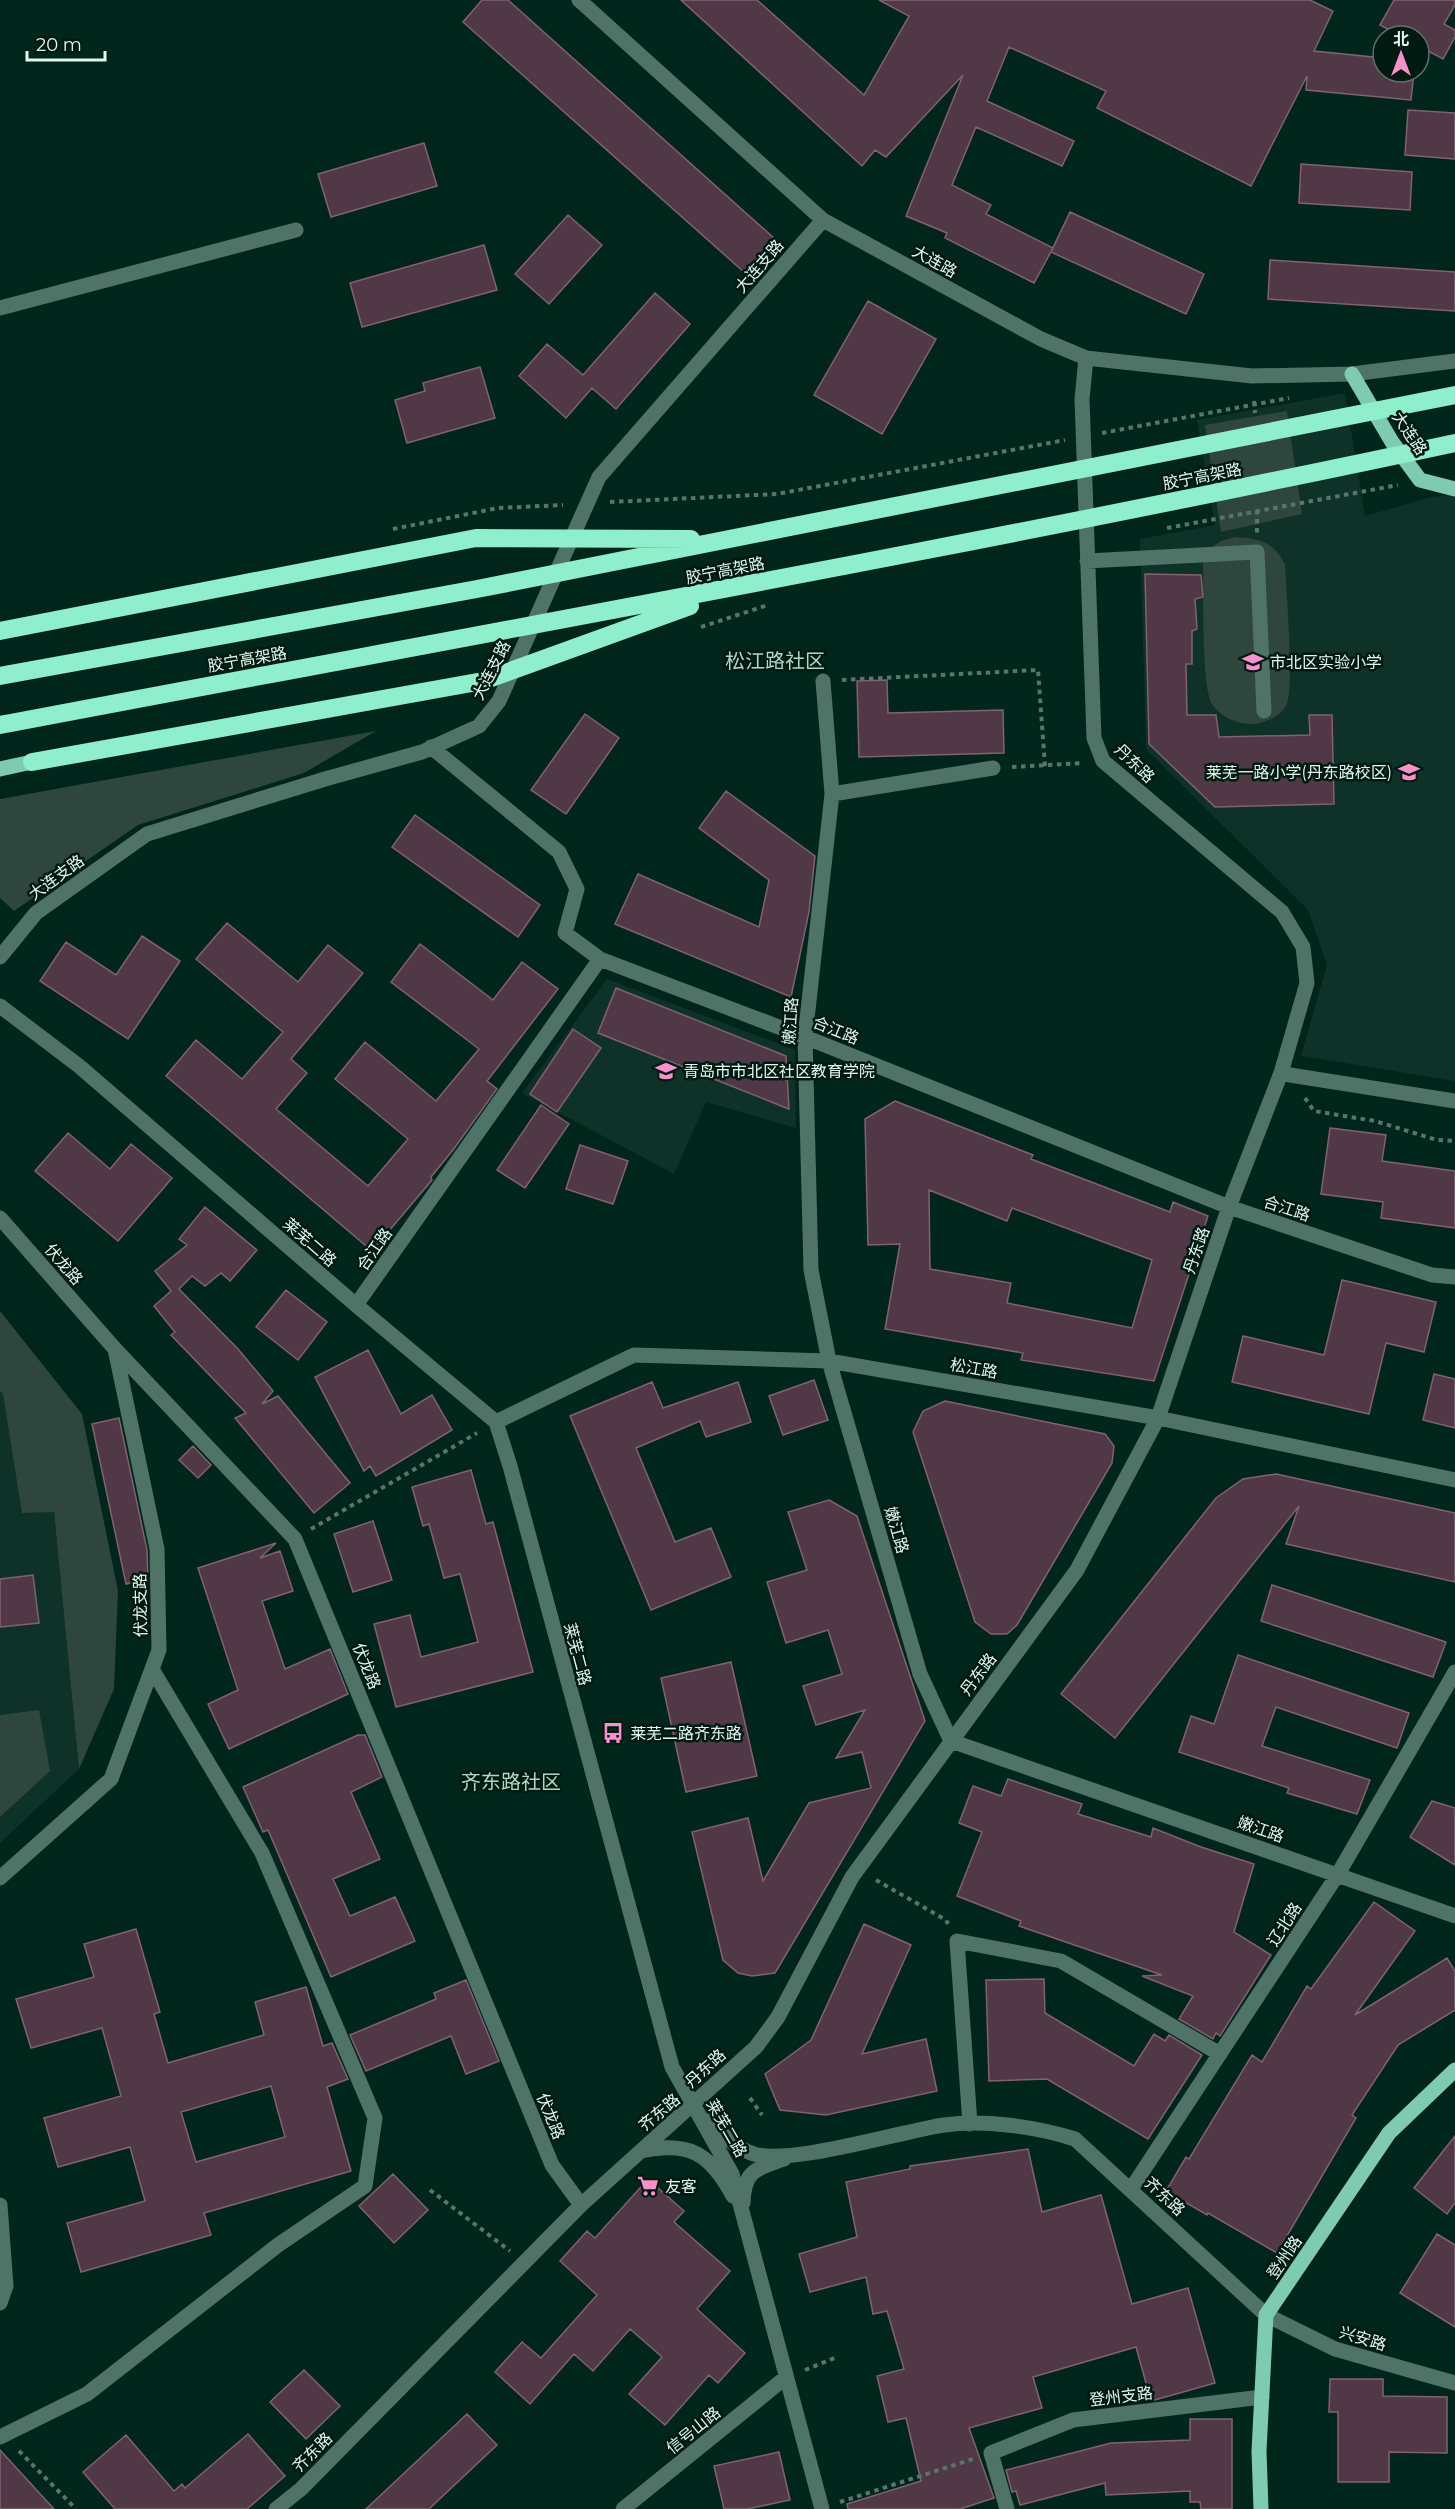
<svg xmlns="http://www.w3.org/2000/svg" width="1455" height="2509" font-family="Montserrat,'Noto Sans SC',sans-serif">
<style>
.built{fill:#0e3227}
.green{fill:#2e463d}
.building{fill:#513846;stroke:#816172;stroke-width:1.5;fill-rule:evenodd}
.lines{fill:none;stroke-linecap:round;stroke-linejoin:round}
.path{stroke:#57756b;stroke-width:4;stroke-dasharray:4.5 4.5;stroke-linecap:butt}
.minor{stroke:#4f7366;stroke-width:15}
.major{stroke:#7ecbaf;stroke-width:15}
.highway{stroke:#8feecc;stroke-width:18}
.labels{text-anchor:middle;stroke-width:5;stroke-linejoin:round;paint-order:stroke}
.street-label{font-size:16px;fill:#e3f7ef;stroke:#001a11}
.poi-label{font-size:16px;fill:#e3f7ef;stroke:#001a11;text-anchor:start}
.quarter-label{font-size:20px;fill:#aed6c6;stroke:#001a11}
</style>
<rect width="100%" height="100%" fill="#00251a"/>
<path class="built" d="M 1345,393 L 1365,516 L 1431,497 L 1455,494 L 1455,1081 L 1301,1056 L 1327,965 L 1308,910 L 1146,749 L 1140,539 L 1215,525 L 1197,420 Z
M 607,979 L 795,1050 L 796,1128 L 706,1102 L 674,1174 L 522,1093 Z
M 0,1340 L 54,1511 L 79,1769 L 0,1843 Z"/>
<path class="green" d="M 1287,411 L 1302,514 L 1221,532 L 1205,425 Z
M 1236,537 C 1261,539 1272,541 1285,564 C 1286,589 1295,689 1286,706 C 1280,717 1263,724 1251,724 C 1237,724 1220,717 1212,704 C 1201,684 1204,591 1203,563 L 1207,550 L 1221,541 Z
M 376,731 L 304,773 L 138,825 L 14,911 L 0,898 L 0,799 Z
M 0,1311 L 82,1414 L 118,1591 L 114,1689 L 79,1769 L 54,1512 L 22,1513 L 3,1394 L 0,1391 Z
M 39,1710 L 50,1771 L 0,1817 L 0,1715 Z"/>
<path class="building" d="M 482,0 L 508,0 L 775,239 L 745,273 L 463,22 Z
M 681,0 L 757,0 L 864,95 L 909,16 L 879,0 L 1310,0 L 1333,11 L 1314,51 L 1383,58 L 1383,72 L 1414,72 L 1411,100 L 1306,90 L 1307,76 L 1251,186 L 1097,108 L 1106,91 L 1009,47 L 987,101 L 1074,141 L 1062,166 L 976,127 L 952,185 L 991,205 L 986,214 L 1053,248 L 1034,283 L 945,238 L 947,233 L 906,216 L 963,75 L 886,157 L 875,150 L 862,166 Z
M 1394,0 L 1455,0 L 1455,5 L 1444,24 L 1455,30 L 1455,37 L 1443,59 L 1419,46 L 1419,36 L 1400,36 L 1380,25 Z
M 1408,110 L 1455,113 L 1455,159 L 1405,155 Z
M 424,143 L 437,186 L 331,217 L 318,174 Z
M 1301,164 L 1412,172 L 1410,210 L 1299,203 Z
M 1070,212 L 1204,274 L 1186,314 L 1051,252 Z
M 568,215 L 602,245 L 549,304 L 515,274 Z
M 484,245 L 497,290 L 362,327 L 350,283 Z
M 1270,260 L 1455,272 L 1455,311 L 1268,299 Z
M 655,293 L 690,324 L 616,409 L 592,388 L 566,418 L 519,376 L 547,344 L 583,375 Z
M 868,301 L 936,339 L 882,434 L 814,395 Z
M 480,367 L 495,418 L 407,443 L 395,400 L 425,391 L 423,383 Z
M 1145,574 L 1201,575 L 1203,597 L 1195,599 L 1197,629 L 1192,631 L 1192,664 L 1186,664 L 1187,715 L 1216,715 L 1219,737 L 1310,735 L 1309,715 L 1332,715 L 1334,804 L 1215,807 L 1149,744 Z
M 887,680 L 888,713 L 1003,710 L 1004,753 L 859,757 L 857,681 Z
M 585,714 L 619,738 L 566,814 L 531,790 Z
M 726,791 L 815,856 L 809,912 L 791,997 L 615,924 L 638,874 L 759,927 L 769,880 L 699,828 Z
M 415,815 L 540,905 L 518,937 L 392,847 Z
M 227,923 L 298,982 L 328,945 L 363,973 L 291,1059 L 307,1073 L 276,1109 L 368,1186 L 408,1139 L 335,1079 L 365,1042 L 436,1101 L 479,1049 L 391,982 L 420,944 L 493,1000 L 522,962 L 558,989 L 487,1081 L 497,1089 L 453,1150 L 431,1177 L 432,1180 L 372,1251 L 166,1076 L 196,1040 L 242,1079 L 283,1032 L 196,959 Z
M 142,936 L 180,961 L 128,1039 L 40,981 L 66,942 L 116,975 Z
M 616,988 L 786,1056 L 789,1109 L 598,1033 Z
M 573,1029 L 601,1048 L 557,1112 L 530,1094 Z
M 895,1101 L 1033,1155 L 1031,1159 L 1170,1212 L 1173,1202 L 1208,1216 L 1154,1381 L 1021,1360 L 1023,1353 L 885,1329 L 900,1244 L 868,1245 L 865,1119 ZM 929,1190 L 1007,1221 L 1012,1208 L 1152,1260 L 1132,1328 L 1007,1303 L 1011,1283 L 930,1269 Z
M 541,1105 L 569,1124 L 525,1188 L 497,1170 Z
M 1330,1128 L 1386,1135 L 1382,1161 L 1455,1171 L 1455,1228 L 1381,1218 L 1383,1202 L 1321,1194 Z
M 68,1133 L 110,1169 L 131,1144 L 172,1178 L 118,1241 L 35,1171 Z
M 580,1145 L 628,1161 L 613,1204 L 566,1189 Z
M 205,1207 L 257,1250 L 230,1281 L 221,1273 L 205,1286 L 192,1276 L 179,1289 L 238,1349 L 273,1391 L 262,1404 L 278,1396 L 350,1483 L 314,1513 L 235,1418 L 246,1413 L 171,1335 L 175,1332 L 154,1306 L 171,1291 L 155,1271 L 187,1245 L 179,1239 Z
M 1342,1280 L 1436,1302 L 1424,1352 L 1386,1343 L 1369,1414 L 1232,1382 L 1243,1336 L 1324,1355 Z
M 286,1290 L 327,1322 L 298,1360 L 256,1327 Z
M 368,1350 L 401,1414 L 432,1395 L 452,1430 L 376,1476 L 370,1466 L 364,1471 L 315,1377 Z
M 1434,1374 L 1455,1379 L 1455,1428 L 1423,1420 Z
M 814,1380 L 828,1420 L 783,1435 L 769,1396 Z
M 652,1382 L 663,1408 L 738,1382 L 751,1422 L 706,1437 L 700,1421 L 636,1448 L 675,1542 L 711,1528 L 731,1577 L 651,1610 L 570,1416 Z
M 945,1401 L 1105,1434 L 1114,1446 L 1112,1463 L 1017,1625 L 1007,1634 L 991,1634 L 975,1622 L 913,1432 L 923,1411 Z
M 119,1418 L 147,1550 L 148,1579 L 126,1584 L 92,1424 Z
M 193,1446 L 211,1465 L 198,1478 L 179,1460 Z
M 471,1470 L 486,1524 L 493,1522 L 533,1672 L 396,1707 L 374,1624 L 410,1615 L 421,1657 L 478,1642 L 460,1574 L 444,1578 L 429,1524 L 423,1526 L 412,1487 Z
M 1276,1474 L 1455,1513 L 1455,1582 L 1286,1544 L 1299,1506 L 1115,1738 L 1061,1694 L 1216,1498 L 1243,1479 Z
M 829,1500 L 857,1516 L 925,1721 L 775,1973 L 752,1976 L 738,1973 L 723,1960 L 692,1832 L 748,1818 L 763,1881 L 809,1803 L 871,1788 L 862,1752 L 836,1758 L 865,1710 L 816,1725 L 803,1686 L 842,1674 L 828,1630 L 786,1643 L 767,1582 L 807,1570 L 788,1512 Z
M 373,1521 L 392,1580 L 353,1592 L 334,1534 Z
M 276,1543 L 260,1558 L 280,1551 L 293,1591 L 262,1601 L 285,1669 L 330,1649 L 348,1694 L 229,1749 L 208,1704 L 238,1690 L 198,1568 Z
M 33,1575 L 39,1623 L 0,1627 L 0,1579 Z
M 1272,1585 L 1446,1642 L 1433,1677 L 1261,1621 Z
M 1238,1655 L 1409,1713 L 1397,1748 L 1276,1707 L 1262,1746 L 1370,1780 L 1357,1814 L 1287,1793 L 1289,1788 L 1179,1752 L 1191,1716 L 1214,1724 Z
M 731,1662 L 757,1776 L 686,1792 L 661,1678 Z
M 358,1735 L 365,1735 L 382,1777 L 351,1792 L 380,1859 L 333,1879 L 350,1916 L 395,1897 L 415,1941 L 331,1977 L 268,1830 L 263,1832 L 243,1787 Z
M 1008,1779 L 1082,1804 L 1078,1814 L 1151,1837 L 1153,1828 L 1201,1847 L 1254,1864 L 1234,1932 L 1271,1955 L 1220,2036 L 1216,2033 L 1213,2039 L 1179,2019 L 1193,1996 L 1142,1976 L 1162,1975 L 1019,1926 L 1021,1921 L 957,1896 L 982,1832 L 959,1823 L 973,1786 L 1001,1796 Z
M 1432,1801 L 1455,1808 L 1455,1865 L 1410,1837 Z
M 1374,1902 L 1415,1931 L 1355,2015 L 1447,1958 L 1455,1971 L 1455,2010 L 1398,2045 L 1352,2115 L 1356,2118 L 1277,2253 L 1208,2213 L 1207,2215 L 1166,2191 L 1186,2157 L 1189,2159 L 1252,2055 L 1262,2062 L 1307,1986 L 1311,1989 Z
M 864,1924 L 911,1945 L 862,2054 L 926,2039 L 937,2091 L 826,2115 L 780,2110 L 765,2074 L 811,2040 Z
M 136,1929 L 160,2012 L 154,2014 L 168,2063 L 264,2035 L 255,2002 L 306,1987 L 323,2046 L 332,2043 L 348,2079 L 327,2087 L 351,2171 L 204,2213 L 211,2235 L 81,2272 L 67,2223 L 145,2201 L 130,2147 L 58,2167 L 44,2118 L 121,2096 L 102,2028 L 31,2048 L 16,1999 L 94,1977 L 84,1944 ZM 271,2086 L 285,2137 L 196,2162 L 181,2112 Z
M 1044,1979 L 1045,2013 L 1134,2066 L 1154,2034 L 1165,2041 L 1169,2035 L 1202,2055 L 1148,2139 L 1047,2079 L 989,2081 L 986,1980 Z
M 466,1980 L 499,2061 L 466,2074 L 451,2036 L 366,2071 L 350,2035 L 436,1999 L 434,1993 Z
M 1455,2136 L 1455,2203 L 1447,2214 L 1414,2188 Z
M 1028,2149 L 1042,2212 L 1101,2195 L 1132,2304 L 1188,2288 L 1215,2383 L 1151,2401 L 1136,2347 L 1033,2377 L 1042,2408 L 969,2428 L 994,2498 L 960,2509 L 848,2509 L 847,2504 L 921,2481 L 906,2418 L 888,2422 L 877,2376 L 904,2369 L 887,2311 L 873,2314 L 866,2277 L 810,2292 L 799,2254 L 857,2237 L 846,2182 L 910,2169 L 910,2166 Z
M 393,2174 L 428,2210 L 394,2243 L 359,2206 Z
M 648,2179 L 684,2211 L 674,2222 L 730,2271 L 697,2309 L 745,2353 L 718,2383 L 709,2375 L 665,2425 L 629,2394 L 662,2357 L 630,2329 L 593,2371 L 574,2354 L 530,2404 L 495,2372 L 522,2342 L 541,2358 L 597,2295 L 560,2261 L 587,2231 L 595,2238 Z
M 1437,2234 L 1455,2245 L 1455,2327 L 1400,2293 Z
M 304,2370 L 340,2406 L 306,2439 L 270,2402 Z
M 1330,2379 L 1383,2379 L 1383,2396 L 1447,2397 L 1447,2453 L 1389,2452 L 1389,2482 L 1338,2482 L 1338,2412 L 1329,2412 Z
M 467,2414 L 497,2445 L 429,2509 L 366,2509 Z
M 1190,2419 L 1232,2419 L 1232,2509 L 1201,2509 L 1200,2502 L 1190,2502 L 1190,2491 L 1106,2495 L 1105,2483 L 1020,2505 L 1016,2491 L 1012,2492 L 1006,2470 L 1111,2443 L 1190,2440 Z
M 248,2434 L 285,2476 L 247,2509 L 115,2509 L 83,2472 L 126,2435 L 174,2491 L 182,2484 L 185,2488 Z
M 0,2450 L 54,2509 L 0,2509 Z
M 779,2452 L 790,2500 L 747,2509 L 724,2509 L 714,2466 Z"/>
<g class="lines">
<path class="path" d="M 1254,401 L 1255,413
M 1102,433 L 1289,398
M 610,502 L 777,494 L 1065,440
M 1257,510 L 1257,533
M 1167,528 L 1398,485
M 393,529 L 498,508 L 563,505
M 701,627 L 768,605
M 842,680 L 1038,670 L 1045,766
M 1012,767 L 1082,763
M 1305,1098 L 1314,1111 L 1375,1121 L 1437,1140 L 1455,1141
M 311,1529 L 477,1433
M 876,1880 L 946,1920 L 948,1924
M 750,2098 L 762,2115
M 430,2190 L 510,2251
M 805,2370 L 837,2357
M 19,2451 L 76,2509
M 840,2502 L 973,2459"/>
<path class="minor" d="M 579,0 L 823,220 L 1041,339 L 1086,358 L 1252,376 L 1352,374 L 1455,361
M 0,308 L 296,230
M 1087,561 L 1257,552 L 1264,711
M 823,681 L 832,794 L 805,1037 L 811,1270 L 829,1361 L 920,1674 L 951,1741 L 1455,1916
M 431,747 L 559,852 L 577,889 L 565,933 L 600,959
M 832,794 L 993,768
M 0,957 L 36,913 L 147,834 L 325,779 L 422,752 L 479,726 L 499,701 L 599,477 L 823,220
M 0,1006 L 79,1066 L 356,1305 L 496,1422 L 510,1466 L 672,2067 L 732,2174 L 822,2509
M 1290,1075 L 1455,1101
M 0,1218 L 115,1349 L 295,1539 L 552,2165 L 581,2205
M 356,1305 L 600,959 L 805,1037 L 1229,1207 L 1432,1275 L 1455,1277
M 496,1422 L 634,1355 L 829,1361 L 1158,1418 L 1455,1480
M 0,1878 L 111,1779 L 159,1650 L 157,1549 L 115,1349
M 708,2120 C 721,2133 733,2146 751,2153 C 786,2167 902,2131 944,2125 C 984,2119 1037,2127 1075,2139 L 1266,2315 L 1335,2349 L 1455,2383
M 970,2124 L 957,1941 L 1061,1961 L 1220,2054
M 641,2151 C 689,2141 710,2153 733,2196
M 1131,2189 L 1338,1874 L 1455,1672
M 743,2203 C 744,2170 756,2169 784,2159
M 0,2205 L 6,2286 L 0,2303
M 0,2437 L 87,2394 L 278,2245 L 365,2186 L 375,2118 L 262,1853 L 152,1669
M 276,2509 L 301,2489 L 581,2205 L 756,2047 L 778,2017 L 852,1877 L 1077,1570 L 1158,1418 L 1229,1207 L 1281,1073 L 1307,983 L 1303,947 L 1282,912 L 1103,761 L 1094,738 L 1082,399 L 1086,358
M 623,2509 L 785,2378
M 1007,2509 L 991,2453 L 1073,2420 L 1262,2397"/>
<path class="major" d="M 1352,374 L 1392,442 L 1420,480 L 1455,489
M 0,769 L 32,762
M 1261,2509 L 1259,2451 L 1266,2315 L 1389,2133 L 1455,2070"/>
<path class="highway" d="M 0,631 L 476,538 L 691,539
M 0,676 L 477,589 L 1455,395
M 0,725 C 485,633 972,546 1455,443
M 32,762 L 483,681 L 690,606"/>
</g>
<defs>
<symbol id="school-bare" viewBox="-9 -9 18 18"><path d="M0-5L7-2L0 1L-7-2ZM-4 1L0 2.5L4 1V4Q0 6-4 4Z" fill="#f890cb" stroke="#001a11" stroke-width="2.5" paint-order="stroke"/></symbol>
<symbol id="university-bare" viewBox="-9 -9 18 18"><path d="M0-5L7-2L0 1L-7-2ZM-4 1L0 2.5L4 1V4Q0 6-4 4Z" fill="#f890cb" stroke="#001a11" stroke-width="2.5" paint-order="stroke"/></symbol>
<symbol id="bus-bare" viewBox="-9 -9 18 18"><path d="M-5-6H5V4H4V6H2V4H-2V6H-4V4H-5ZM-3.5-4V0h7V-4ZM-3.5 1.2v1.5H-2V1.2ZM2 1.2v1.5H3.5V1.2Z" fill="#f890cb" stroke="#001a11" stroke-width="2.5" paint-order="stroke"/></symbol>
<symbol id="supermarket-bare" viewBox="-9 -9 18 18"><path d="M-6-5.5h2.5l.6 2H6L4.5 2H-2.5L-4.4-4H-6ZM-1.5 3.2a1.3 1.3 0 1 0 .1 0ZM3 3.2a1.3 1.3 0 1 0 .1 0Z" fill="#f890cb" stroke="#001a11" stroke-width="2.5" paint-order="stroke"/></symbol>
</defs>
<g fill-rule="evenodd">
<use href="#school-bare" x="1238" y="647" width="30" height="30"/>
<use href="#school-bare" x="1394" y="757" width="30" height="30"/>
<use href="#university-bare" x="651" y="1056" width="30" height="30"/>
<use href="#bus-bare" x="598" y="1718" width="30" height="30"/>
<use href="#supermarket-bare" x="633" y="2171" width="30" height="30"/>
</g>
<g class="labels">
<g class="street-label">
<text transform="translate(935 261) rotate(29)" y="6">大连路</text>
<text transform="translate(759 266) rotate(-49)" y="6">大连支路</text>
<text transform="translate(1410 433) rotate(56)" y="6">大连路</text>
<text transform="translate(1202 476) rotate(-11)" y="6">胶宁高架路</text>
<text transform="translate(725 570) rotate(-11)" y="6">胶宁高架路</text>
<text transform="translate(247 659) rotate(-10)" y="6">胶宁高架路</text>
<text transform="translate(491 670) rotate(-63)" y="6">大连支路</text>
<text transform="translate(1135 763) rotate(44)" y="6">丹东路</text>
<text transform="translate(56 877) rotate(-36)" y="6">大连支路</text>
<text transform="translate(790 1021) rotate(-86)" y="6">嫩江路</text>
<text transform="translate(836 1030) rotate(22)" y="6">合江路</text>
<text transform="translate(1287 1208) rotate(18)" y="6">合江路</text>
<text transform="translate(310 1242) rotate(41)" y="6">莱芜二路</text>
<text transform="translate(374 1249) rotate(-55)" y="6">合江路</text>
<text transform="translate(1196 1250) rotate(-71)" y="6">丹东路</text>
<text transform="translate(64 1264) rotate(49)" y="6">伏龙路</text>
<text transform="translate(974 1368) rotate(10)" y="6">松江路</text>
<text transform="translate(897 1530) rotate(74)" y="6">嫩江路</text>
<text transform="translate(140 1605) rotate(-91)" y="6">伏龙支路</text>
<text transform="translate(578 1654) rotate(75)" y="6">莱芜二路</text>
<text transform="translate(367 1666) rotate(68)" y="6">伏龙路</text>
<text transform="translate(978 1674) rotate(-53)" y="6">丹东路</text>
<text transform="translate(1261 1829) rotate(19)" y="6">嫩江路</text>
<text transform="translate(1284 1924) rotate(-57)" y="6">辽北路</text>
<text transform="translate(705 2068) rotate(-42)" y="6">丹东路</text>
<text transform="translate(659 2112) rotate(-40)" y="6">齐东路</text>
<text transform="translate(551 2116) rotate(68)" y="6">伏龙路</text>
<text transform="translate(727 2128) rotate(60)" y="6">莱芜二路</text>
<text transform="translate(1165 2196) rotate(43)" y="6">齐东路</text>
<text transform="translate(1284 2257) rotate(-56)" y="6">登州路</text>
<text transform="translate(1363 2338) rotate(17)" y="6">兴安路</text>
<text transform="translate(1121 2396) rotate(-7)" y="6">登州支路</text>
<text transform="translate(693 2430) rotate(-39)" y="6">信号山路</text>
<text transform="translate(312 2452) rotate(-45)" y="6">齐东路</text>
</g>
<g class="poi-label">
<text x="1270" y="668">市北区实验小学</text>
<text x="1392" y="778" text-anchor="end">莱芜一路小学(丹东路校区)</text>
<text x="683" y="1077">青岛市市北区社区教育学院</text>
<text x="630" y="1739">莱芜二路齐东路</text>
<text x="665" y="2192">友客</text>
</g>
<g class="quarter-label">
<text x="775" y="668">松江路社区</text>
<text x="511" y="1789">齐东路社区</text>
</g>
</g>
<g transform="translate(1401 54)"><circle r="28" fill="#001a11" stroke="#5b726a" stroke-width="1.5"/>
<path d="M0-4.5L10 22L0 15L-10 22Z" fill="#f890cb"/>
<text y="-9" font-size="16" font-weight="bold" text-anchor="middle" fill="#e3f7ef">北</text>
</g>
<path d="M27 51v9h78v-9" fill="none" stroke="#e3f7ef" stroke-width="3"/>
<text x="36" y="51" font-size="18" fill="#e3f7ef" stroke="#001a11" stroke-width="4.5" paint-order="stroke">20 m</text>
</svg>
